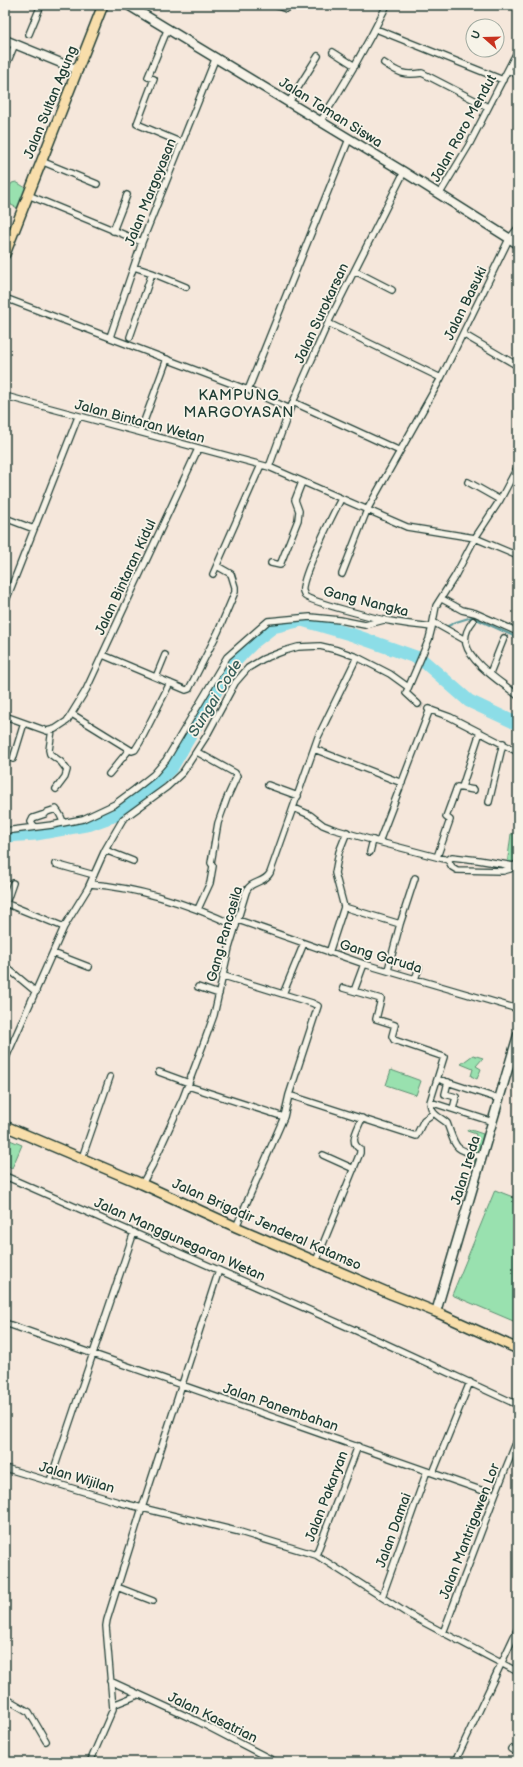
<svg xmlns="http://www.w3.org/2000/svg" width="523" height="1767" font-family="'Balsamiq Sans',sans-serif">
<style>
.green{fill:#99e1af;stroke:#5c8f72}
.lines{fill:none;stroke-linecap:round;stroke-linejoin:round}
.stream{stroke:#609d9f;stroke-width:2}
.river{stroke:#8cdde7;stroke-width:13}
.street-tunnel{stroke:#cac5ba;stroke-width:5.5;stroke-dasharray:5.5 3;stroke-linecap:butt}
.street-casing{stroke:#1f3d34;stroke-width:8}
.secondary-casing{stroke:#1f3d34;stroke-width:11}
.primary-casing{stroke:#1f3d34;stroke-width:12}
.street{stroke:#f7f3e8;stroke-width:5.5}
.secondary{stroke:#f7f3e8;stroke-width:8}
.primary{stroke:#f8deab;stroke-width:9}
.labels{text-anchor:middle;stroke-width:3.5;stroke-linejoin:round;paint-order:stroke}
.street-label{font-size:14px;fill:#1f3d34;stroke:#f7f3e8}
.neighbourhood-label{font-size:15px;letter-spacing:1px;fill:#1f3d34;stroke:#f7f3e8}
.water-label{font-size:15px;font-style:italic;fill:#355d58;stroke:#f7f3e8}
</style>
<rect width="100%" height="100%" fill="#f5e7db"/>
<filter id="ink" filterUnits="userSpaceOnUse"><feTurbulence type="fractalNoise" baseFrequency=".025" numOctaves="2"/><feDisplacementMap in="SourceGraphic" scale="8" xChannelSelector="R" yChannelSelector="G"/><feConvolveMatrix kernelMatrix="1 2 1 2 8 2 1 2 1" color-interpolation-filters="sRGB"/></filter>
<g filter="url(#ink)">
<path class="green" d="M 16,182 L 26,188 L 26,194 L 20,209 L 11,205 C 8,197 7,190 12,183 Z
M 518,833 L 518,859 L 507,865 L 511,834 Z
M 473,1055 L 483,1058 L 476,1066 L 481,1069 L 477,1079 L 471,1076 L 473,1069 L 461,1064 Z
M 391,1070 L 421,1081 L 416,1095 L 386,1085 Z
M 468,1129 L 483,1134 L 475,1164 L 472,1148 L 476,1134 L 467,1131 Z
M 5,1138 L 22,1145 L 12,1168 L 5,1165 Z
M 495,1190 L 518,1199 L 518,1323 L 452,1295 Z"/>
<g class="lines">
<path class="stream" d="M 446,627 L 456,622 L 472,617 L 518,638"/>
<path class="river" d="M 5,836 L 36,834 L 91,824 L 116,815 L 133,803 L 152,787 L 172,767 L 230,667 L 243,653 L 255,641 L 273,627 L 302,620 L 353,635 L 421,659 L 469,701 L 518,724"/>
<path class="street-tunnel" d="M 418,704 L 428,709"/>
<defs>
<path id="street" d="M 275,5 L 286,9 L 293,5
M 168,28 L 148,77 L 154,79 L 137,124 L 182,143
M 376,29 L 503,80
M 29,34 L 41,5
M 333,52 L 355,66
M 384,63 C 399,73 404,76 422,73 L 488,107
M 5,68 L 15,44
M 508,70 L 518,75
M 289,102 L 318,56
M 320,122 C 345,84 367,45 387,5
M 41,161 L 97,184
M 28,195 L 142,242
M 439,195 L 469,145 L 518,50
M 113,231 L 127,195
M 134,267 L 152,273
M 355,271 L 392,290
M 5,298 L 248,390 L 290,409
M 328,323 L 441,378
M 463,334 L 518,366
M 110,337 L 142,242 L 216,57
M 130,337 L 152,273 L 186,287
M 248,390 L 349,139
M 5,396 L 269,467 L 407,527 L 475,538 L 518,556
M 293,402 L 400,451
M 140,432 L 167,359
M 269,467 L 290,409 L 328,323 L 404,172
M 468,482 L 500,500
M 341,499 C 334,512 300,580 303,591 C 303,592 305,595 305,596 C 311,602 378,619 390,621 C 404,624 418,625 432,627 L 436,606 L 455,576 L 475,538 L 500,500 L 518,466
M 5,518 L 34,529
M 271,563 L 280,565 L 298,520 L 299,511 L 295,500 L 302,482
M 213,574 L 261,465
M 342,574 L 367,510 L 441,378 L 509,239 L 518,228
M 442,599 L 462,610 L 475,613 L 518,632
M 5,603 L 78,417
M 473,621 C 468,627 464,636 466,644 C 471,664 503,683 518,696
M 433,622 L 465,640
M 103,655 L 186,690 L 189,689 L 218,632 L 235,592 L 235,587 L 231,574 L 217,566
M 490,673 L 504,638
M 156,677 L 165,655
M 418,704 L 406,693 L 429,639 L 432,627
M 428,709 L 450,717 L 518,752
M 72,714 L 132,751 L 135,750 L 140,742 L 170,683
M 5,716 L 47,731 L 55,729 L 67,721 L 86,690 L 198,449
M 52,730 L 49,750 L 50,754 L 61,762 L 67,770 L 65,777 L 56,789
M 314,749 L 402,783
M 197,752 L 235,773 L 237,776 L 227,798 L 218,823 L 211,863 L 213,866 L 210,883 L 198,909
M 13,759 L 24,723
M 109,774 L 129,750
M 268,785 L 298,796
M 462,787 L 480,732
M 489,802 L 503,743
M 294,808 L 310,815 L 323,825 L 333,829 L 379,842 L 448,860 L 452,857 L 478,860 L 514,866
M 35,827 L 31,822 L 33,818 L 45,814 L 47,812 L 56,809 C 60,814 62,817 63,823
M 5,831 L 52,825 L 83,819 L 115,804 L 134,790 L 153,775 L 166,760 L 227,657 L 268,621 L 310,617 L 340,620 L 365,625 L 384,620
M 379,842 L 430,709
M 105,850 L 133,861
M 370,852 L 373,840
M 437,857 L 450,820 L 446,817 L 457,787 L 474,790
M 448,860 L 452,867 L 457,870 L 503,871 L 510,869 L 518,863
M 55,864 L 94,875
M 90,884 C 142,888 189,904 236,926
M 5,903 L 64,927
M 6,903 L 13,883
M 344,907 L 400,924
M 238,920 L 364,964 L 518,1009
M 53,953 L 89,967
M 329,953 L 344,907 L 335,873 L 339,852 L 347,832
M 5,966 L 36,992
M 388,970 L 400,924 L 415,878
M 224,976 L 312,1003 L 318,1006 L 289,1095
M 415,979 L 419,968
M 198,987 L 219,994
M 343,988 L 381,999 L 376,1019 L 395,1025 L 392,1036 L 394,1040 L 444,1057 L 430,1102 C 431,1115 439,1116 447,1123 C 457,1150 453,1148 482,1157
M 354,991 L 364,964
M 283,994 L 304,943
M 5,1060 L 64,927 L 88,888 L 105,850 L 123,819 L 167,787 L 183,772 L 207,735 L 235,683 L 248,668 L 263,659 L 284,651 L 298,647 L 320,646 L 337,650 L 357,657 L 390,674 L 408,687
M 159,1072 L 189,1083
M 438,1079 L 499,1099
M 448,1082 L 445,1094 L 456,1097 L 453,1109
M 188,1086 L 284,1117
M 430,1102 L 493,1122
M 323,1155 L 354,1169
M 82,1158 L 110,1077
M 5,1176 L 384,1343 L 518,1405
M 142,1184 L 152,1166 L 183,1098 L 206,1037 L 214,1015 L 229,948 L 246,892 C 251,880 264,884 270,873 L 318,737 L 357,657
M 236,1227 L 284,1117 L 289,1095 L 416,1136 L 424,1120 L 434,1113
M 316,1261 L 360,1153 L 360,1149 C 348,1142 358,1129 362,1118
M 5,1323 L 495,1495
M 5,1468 L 118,1502 L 240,1532 L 316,1555 L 408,1614 L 518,1672
M 433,1473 L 470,1382
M 50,1481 L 134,1232
M 316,1555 L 358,1446
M 117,1587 L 153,1601
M 382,1597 L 427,1471
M 443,1633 L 495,1495 L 518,1438
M 110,1681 L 199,1722 L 276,1762
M 5,1698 L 29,1712 L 46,1741
M 113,1705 L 138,1695
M 511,1749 L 518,1753
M 90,1762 L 113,1709 L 106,1626 L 107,1620 L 142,1508 L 219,1270
M 455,1762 L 518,1628"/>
<path id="secondary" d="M 128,5 L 404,172 L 518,244
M 5,40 L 78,70
M 436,1312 L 518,1035"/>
<path id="primary" d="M 5,254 L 103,5
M 5,1126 L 142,1184 L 236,1227 L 391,1294 L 436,1312 L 518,1349"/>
</defs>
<use href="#street" class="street-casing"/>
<use href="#secondary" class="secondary-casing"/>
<use href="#primary" class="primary-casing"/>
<use href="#street" class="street"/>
<use href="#secondary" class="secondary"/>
<use href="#primary" class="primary"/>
</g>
</g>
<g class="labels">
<g class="street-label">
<text transform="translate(50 102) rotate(-68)" y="5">Jalan Sultan Agung</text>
<text transform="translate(331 112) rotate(32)" y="5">Jalan Taman Siswa</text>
<text transform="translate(463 128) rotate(-61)" y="5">Jalan Roro Mendut</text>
<text transform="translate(150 192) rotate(-68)" y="5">Jalan Margoyasan</text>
<text transform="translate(465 303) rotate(-64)" y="5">Jalan Basuki</text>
<text transform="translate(321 313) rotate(-65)" y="5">Jalan Surokarsan</text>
<text transform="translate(140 421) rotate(15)" y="5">Jalan Bintaran Wetan</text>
<text transform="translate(125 577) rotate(-65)" y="5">Jalan Bintaran Kidul</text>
<text transform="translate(366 601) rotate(14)" y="5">Gang Nangka</text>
<text transform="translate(224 934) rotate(-74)" y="5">Gang Pancasila</text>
<text transform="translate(381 956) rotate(17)" y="5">Gang Garuda</text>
<text transform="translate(465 1170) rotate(-73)" y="5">Jalan Ireda</text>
<text transform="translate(267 1224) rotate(24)" y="5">Jalan Brigadir Jenderal Katamso</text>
<text transform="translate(180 1239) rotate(24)" y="5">Jalan Manggunegaran Wetan</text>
<text transform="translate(281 1407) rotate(19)" y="5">Jalan Panembahan</text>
<text transform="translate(77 1477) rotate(17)" y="5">Jalan Wijilan</text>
<text transform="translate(326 1496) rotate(-69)" y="5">Jalan Pakaryan</text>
<text transform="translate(393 1530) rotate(-70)" y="5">Jalan Damai</text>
<text transform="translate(469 1531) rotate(-69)" y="5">Jalan Mantrigawen Lor</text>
<text transform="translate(213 1717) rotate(26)" y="5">Jalan Kasatrian</text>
</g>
<g class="neighbourhood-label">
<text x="239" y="400">KAMPUNG<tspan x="239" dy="17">MARGOYASAN</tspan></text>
</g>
<g class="water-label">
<text transform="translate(215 698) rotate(-58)" y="5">Sungai Code</text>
</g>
</g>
<rect width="523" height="1767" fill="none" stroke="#f7f3e8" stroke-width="20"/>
<rect x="10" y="10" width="503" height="1747" fill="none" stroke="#1f3d34" stroke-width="1.5" filter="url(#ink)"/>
<g transform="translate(485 38) rotate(290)"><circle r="19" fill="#f7f3e8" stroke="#a1aaa0"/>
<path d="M0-3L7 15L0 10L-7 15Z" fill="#c8321e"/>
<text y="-6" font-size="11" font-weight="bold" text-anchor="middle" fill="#1f3d34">U</text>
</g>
</svg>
